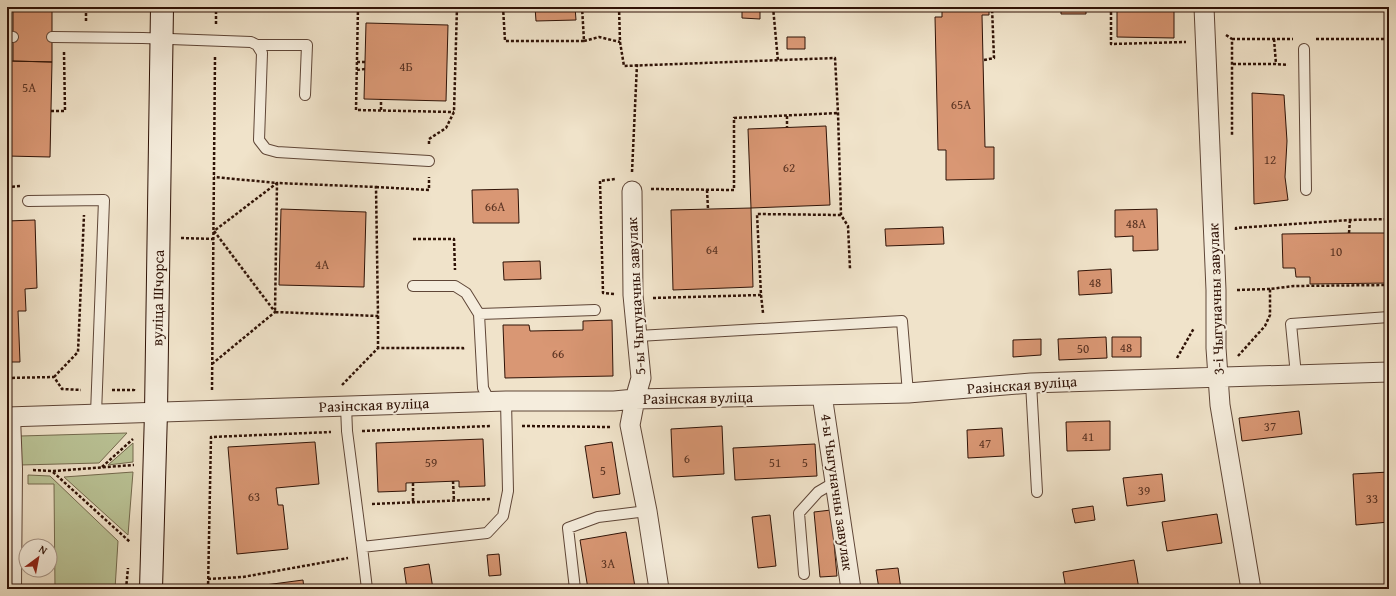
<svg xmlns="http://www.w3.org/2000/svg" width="1396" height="596" font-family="'Gentium Book Plus',serif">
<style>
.green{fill:#bac396;stroke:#746a4e}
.building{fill:#d99774;stroke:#2f1206}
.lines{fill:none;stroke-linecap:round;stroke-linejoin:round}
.service-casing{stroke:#5f4637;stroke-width:12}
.minor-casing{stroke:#5f4637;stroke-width:21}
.secondary-casing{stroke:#2f1206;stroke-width:24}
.path{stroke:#2f1206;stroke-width:2.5;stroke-dasharray:3 2;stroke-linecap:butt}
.service{stroke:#f5eddd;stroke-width:10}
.minor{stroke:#f5eddd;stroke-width:19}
.secondary{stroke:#f5eddd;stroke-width:22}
.labels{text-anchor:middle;stroke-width:4;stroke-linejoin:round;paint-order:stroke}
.number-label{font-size:13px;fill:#5a3322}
.street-label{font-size:15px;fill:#2f1206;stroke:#f5eddd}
</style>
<rect width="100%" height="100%" fill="#f0e3ca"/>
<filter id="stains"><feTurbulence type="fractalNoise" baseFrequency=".005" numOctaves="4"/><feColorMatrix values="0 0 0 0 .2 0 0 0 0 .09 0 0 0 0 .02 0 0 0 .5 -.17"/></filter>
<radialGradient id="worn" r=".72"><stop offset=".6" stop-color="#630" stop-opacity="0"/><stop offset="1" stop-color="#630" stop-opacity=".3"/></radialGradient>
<path class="green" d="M 127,433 L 99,463 L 20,465 L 20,436 Z
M 133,443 L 133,462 L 108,465 Z
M 133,472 L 128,535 L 64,477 Z
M 28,475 L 50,476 L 118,541 L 115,589 L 55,589 L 54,484 L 28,484 Z"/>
<path class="building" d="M 13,7 L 59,7 L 59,9 L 13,9 Z
M 535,7 L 575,7 L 576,20 L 536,21 Z
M 742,7 L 760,7 L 760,19 L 742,18 Z
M 942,7 L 989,7 L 989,15 L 982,15 L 985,147 L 994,147 L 994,179 L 946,180 L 946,150 L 938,150 L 935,17 L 942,17 Z
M 1061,7 L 1086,7 L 1086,14 L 1061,14 Z
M 1117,7 L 1174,7 L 1174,38 L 1117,37 Z
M 13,9 L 52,9 L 52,62 L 13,61 Z
M 366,23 L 448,25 L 446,101 L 364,99 Z
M 787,37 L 805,37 L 805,49 L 787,49 Z
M 7,61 L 52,62 L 50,157 L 7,156 Z
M 1252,93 L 1284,95 L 1287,141 L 1285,177 L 1288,200 L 1254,204 Z
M 826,126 L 830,205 L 751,208 L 748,129 Z
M 518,189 L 519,223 L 473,223 L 472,190 Z
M 751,208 L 753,287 L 673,290 L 671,210 Z
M 281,209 L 366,212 L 364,287 L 279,285 Z
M 1157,209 L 1158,250 L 1133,251 L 1133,236 L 1115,237 L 1115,210 Z
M 35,220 L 37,288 L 25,289 L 26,311 L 18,311 L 20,362 L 7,362 L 7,221 Z
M 943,227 L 944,244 L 886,246 L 885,229 Z
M 1349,233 L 1389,233 L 1389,283 L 1310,284 L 1310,277 L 1296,277 L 1295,268 L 1283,268 L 1282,234 Z
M 540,261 L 541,279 L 504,280 L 503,262 Z
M 1111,269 L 1112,293 L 1079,295 L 1078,271 Z
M 612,320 L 613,376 L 505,378 L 503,325 L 529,325 L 530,331 L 583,330 L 583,321 Z
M 1106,337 L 1107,358 L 1059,360 L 1058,339 Z
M 1112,337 L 1141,337 L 1141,357 L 1112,357 Z
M 1041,339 L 1041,355 L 1013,357 L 1013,340 Z
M 1299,411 L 1302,434 L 1242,441 L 1239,418 Z
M 1110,421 L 1110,450 L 1067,451 L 1066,422 Z
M 722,426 L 724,474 L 673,477 L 671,429 Z
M 1002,428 L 1004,456 L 968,458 L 967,430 Z
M 483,439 L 485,486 L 459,487 L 459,481 L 406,483 L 406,491 L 378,492 L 376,443 Z
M 315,442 L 319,484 L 276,488 L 278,505 L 283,505 L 288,549 L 237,554 L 228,447 Z
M 612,442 L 620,494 L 593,498 L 585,446 Z
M 815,444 L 817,476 L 735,480 L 733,448 Z
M 1389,472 L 1389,522 L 1356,525 L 1353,474 Z
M 1162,474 L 1165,501 L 1127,506 L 1123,478 Z
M 1093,506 L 1095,520 L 1075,523 L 1072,509 Z
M 831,510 L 837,576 L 820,577 L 814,512 Z
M 1217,514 L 1222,543 L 1167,551 L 1162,522 Z
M 770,515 L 776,566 L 758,568 L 752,517 Z
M 626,532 L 635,587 L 645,586 L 646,589 L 588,589 L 580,540 Z
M 499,554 L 501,575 L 489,576 L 487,555 Z
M 1134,560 L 1139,589 L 1066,589 L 1063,572 Z
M 429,564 L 433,589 L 407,589 L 404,568 Z
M 898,568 L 901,589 L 879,589 L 876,570 Z
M 303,580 L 304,589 L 250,589 L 250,587 Z"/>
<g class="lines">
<defs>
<path id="service" d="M 7,36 L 13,37
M 52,37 L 143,38 L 251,42 L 257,45 L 262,53 L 259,140 L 266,149 L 277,152 L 429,161
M 257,45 L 307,45 L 305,95
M 1304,49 L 1306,190
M 28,201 L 104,200 L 96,414
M 413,286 L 455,286 L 466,293 L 479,314
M 638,336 L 902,321 L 908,393
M 1296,375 L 1291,324 L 1389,317
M 1031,383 L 1037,492
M 490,402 L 483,388 L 479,314 L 595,310
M 346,406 L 347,431 L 362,547 L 487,533 L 503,516 L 508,491 L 506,401
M 15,417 L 17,469 L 16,589
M 362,547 L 367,589
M 804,574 L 799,513 L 818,492 L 835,482
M 575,589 L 568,528 L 598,517 L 647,511"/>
<path id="minor" d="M 1204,7 L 1216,290 L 1216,348 L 1220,405 L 1251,589
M 632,191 L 633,295 L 641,378 L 635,399 L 630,425 L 647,511 L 659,589
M 822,395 L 851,589
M 7,417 L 506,401 L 614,401 L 635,399 L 908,393 L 1031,383 L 1389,372"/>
<path id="secondary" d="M 151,589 L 156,412 L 162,7"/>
</defs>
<use href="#service" class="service-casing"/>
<use href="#minor" class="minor-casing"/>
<use href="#secondary" class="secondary-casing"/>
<path class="path" d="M 358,7 L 356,110 L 454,112
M 503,7 L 505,41 L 584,41 L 582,7
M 619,7 L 620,42 L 624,66 L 835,58 L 838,113 L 841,215 L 848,226 L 850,269
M 773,7 L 778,61
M 1111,7 L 1111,44 L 1186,42
M 86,21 L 86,7
M 216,24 L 216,7
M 1226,35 L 1232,39 L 1232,136
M 1232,39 L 1293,39
M 1274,39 L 1276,64
M 1316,39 L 1389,39
M 584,41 L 599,37 L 620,42
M 984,60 L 994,58 L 992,7
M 357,62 L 365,62
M 1233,64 L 1276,64 L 1288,65
M 357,70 L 365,69
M 381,110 L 381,99
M 51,111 L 65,111 L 64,52
M 787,116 L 787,127
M 429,144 L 429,139 L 446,128 L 454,112 L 457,7
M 632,172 L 637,64
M 7,187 L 21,186
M 376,187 L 429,190 L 429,177
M 651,189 L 734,190 L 734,118 L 838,113
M 707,190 L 708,209
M 1236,230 L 1236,228 L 1350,220 L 1389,219
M 1349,233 L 1350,220
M 181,238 L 214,239
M 413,239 L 454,239 L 455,270
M 1237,290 L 1270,289
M 614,294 L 603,293 L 600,181 L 615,179
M 761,295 L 763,313
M 653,298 L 761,295 L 757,214 L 841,215
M 378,316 L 378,348
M 1238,356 L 1265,326 L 1270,315 L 1270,289 L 1294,286 L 1389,285
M 1177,358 L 1194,328
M 212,364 L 275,312 L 214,231 L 277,183 L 376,187 L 378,316 L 275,312 L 277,183 L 214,177
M 54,377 L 78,352 L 84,215
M 7,378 L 54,377 L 62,389 L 81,390
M 342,385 L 378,348 L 463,348 L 463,351
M 112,390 L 134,390 L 134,389
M 212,390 L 215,57
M 522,426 L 611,427
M 362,431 L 491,426
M 102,467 L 133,439
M 33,470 L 53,471 L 134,465
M 53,472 L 130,542
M 453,481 L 454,501
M 413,483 L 413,502
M 372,504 L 491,499
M 208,579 L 243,577 L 348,558
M 126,589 L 128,568
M 208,589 L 211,437 L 331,432"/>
<use href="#service" class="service"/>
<use href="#minor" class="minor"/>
<use href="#secondary" class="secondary"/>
</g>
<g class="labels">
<g class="number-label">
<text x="406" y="71">4Б</text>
<text x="29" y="92">5А</text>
<text x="961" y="109">65А</text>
<text x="1270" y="164">12</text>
<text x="789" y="172">62</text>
<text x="495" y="211">66А</text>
<text x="1136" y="228">48А</text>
<text x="712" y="254">64</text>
<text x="1336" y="256">10</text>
<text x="322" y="269">4А</text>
<text x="1095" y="287">48</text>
<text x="1126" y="352">48</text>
<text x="1083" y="353">50</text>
<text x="558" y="358">66</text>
<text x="1270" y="431">37</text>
<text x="1088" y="441">41</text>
<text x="985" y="448">47</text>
<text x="687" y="463">6</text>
<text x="431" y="467">59</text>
<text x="775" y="467">51</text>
<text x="805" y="467">5</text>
<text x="603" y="475">5</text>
<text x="1144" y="495">39</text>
<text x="254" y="501">63</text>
<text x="1372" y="503">33</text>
<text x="608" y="568">3А</text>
</g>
<g class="street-label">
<text transform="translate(636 296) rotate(-93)" y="5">5-ы Чыгуначны завулак</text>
<text transform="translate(158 298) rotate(-89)" y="5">вуліца Шчорса</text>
<text transform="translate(1216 299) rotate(-92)" y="5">3-і Чыгуначны завулак</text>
<text transform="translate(1022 385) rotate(-4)" y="5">Разінская вуліца</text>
<text transform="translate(698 398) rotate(-1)" y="5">Разінская вуліца</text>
<text transform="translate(374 405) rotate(-2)" y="5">Разінская вуліца</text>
<text transform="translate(837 492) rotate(82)" y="5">4-ы Чыгуначны завулак</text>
</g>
</g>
<rect width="1396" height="596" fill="none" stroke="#f0e3ca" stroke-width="24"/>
<rect x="8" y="8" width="1380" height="580" fill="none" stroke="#2f1206" stroke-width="2"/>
<rect x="12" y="12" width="1372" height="572" fill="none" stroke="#2f1206"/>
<g transform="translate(38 558) rotate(32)"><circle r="19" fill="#f5eddd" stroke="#a69587"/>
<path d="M0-3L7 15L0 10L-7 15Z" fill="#8f2418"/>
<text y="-6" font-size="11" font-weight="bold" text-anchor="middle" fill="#2f1206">N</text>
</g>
<rect width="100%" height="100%" filter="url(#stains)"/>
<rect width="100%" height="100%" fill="url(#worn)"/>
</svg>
